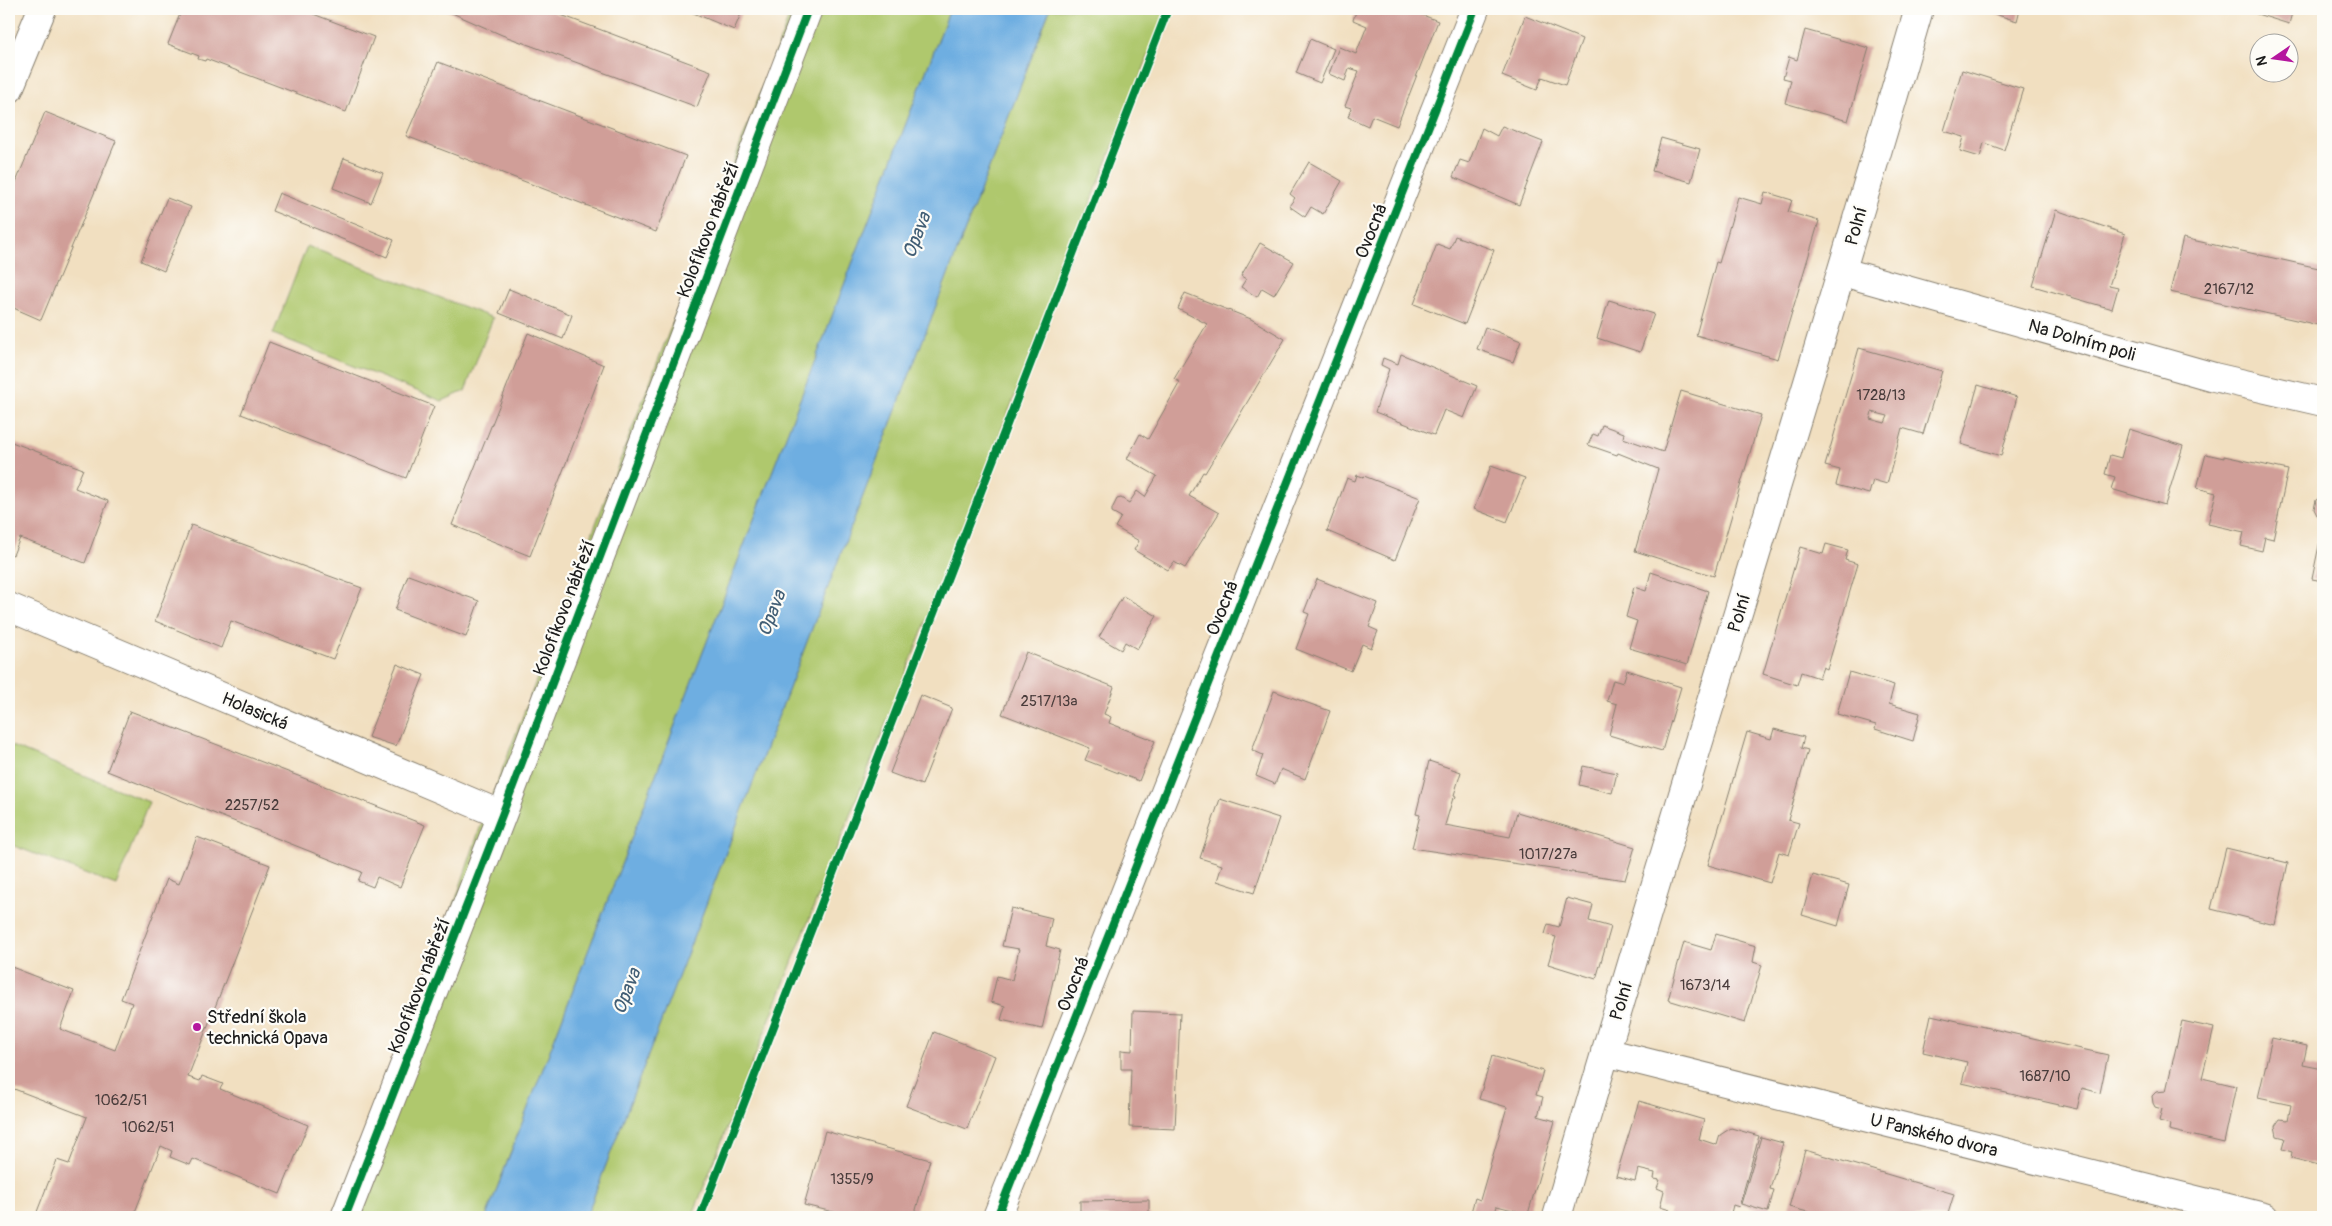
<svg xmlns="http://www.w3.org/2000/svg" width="2332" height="1226" font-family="Pangolin,sans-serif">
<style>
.green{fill:#afc86d;stroke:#667244}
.water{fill:#6eaee1;stroke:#45657e}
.building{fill:#d09e98;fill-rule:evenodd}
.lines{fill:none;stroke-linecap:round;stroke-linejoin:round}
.minor-casing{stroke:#867e6e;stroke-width:30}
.minor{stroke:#fff;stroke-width:28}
.cycleway-casing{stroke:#fdfcf7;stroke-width:11}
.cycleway{stroke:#00873e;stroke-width:8}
.poi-dot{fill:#b5179e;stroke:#fdfcf7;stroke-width:2}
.labels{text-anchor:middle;stroke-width:4.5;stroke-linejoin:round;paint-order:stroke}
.number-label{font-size:15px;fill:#493c3b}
.street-label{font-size:18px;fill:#1c1c1c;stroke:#fdfcf7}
.poi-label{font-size:18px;fill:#1c1c1c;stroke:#fdfcf7;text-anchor:start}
.water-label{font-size:19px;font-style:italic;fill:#415e75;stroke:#fdfcf7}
</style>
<rect width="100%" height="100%" fill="#fdfcf7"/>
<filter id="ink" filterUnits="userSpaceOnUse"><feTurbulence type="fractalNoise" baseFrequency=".02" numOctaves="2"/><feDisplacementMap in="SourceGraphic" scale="10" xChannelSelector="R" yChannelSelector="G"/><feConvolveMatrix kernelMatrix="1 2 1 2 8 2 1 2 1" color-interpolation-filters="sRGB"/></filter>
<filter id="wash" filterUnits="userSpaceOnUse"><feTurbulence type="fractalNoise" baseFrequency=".0096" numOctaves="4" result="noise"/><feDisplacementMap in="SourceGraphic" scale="20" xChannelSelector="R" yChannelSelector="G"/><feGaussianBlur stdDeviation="1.12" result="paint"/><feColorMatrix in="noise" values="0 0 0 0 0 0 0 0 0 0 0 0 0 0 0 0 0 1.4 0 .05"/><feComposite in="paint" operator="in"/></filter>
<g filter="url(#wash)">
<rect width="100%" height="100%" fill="#f1dfc0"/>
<path class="green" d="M 792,9 L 950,9 L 486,1217 L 348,1217 L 480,828 Z
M 1050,9 L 1167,9 L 692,1217 L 586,1217 Z
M 307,246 L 493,318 L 465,391 L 442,401 L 273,334 Z
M 9,745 L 149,802 L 116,885 L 9,844 Z"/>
<path class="water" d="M 950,9 L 1050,9 L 586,1217 L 486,1217 Z"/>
<g id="blocks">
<path class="building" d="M 182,9 L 300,9 L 374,37 L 346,112 L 206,59 L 205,61 L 198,59 L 199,56 L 168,44 Z
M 443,9 L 545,9 L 711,71 L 697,107 L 502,35 Z
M 684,9 L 743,9 L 734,30 Z
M 1357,9 L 1416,9 L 1415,12 L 1438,21 L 1397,126 L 1372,116 L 1368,126 L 1348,117 L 1351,108 L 1345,106 L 1359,71 L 1349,68 L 1345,81 L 1329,74 L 1339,47 L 1356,54 L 1367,26 L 1353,20 Z
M 1978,9 L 2020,9 L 2017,21 Z
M 2241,9 L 2293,9 L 2289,24 Z
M 1525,16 L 1582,39 L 1565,85 L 1542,77 L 1537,90 L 1502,76 Z
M 1805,30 L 1869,48 L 1848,121 L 1785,103 L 1791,80 L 1783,78 L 1789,57 L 1797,60 Z
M 1310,39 L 1334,49 L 1320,83 L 1296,73 Z
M 438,62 L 686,156 L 656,232 L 406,136 Z
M 1962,70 L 2023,89 L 2004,150 L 1984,143 L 1980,157 L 1960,151 L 1964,137 L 1944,131 Z
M 45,112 L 116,141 L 41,320 L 9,306 L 9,199 Z
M 1502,126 L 1543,142 L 1519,205 L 1453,177 L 1460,160 L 1469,163 L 1482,128 L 1497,136 Z
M 1661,138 L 1700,149 L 1691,182 L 1652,171 Z
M 344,158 L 383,173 L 371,203 L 333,188 Z
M 1309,162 L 1342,181 L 1323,214 L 1311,207 L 1305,217 L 1289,206 L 1295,198 L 1290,194 Z
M 1765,192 L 1792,200 L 1788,212 L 1819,221 L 1778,359 L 1696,335 L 1716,262 L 1719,263 L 1738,197 L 1762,204 Z
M 279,193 L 394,240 L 387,257 L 272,211 Z
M 167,198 L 191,207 L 164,271 L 141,261 Z
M 2056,210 L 2125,234 L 2109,286 L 2118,288 L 2112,309 L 2033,286 Z
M 1455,236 L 1494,250 L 1465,324 L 1414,304 L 1437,244 L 1450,249 Z
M 2183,238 L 2323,269 L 2323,326 L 2170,292 Z
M 1260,243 L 1294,262 L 1274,295 L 1262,288 L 1257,297 L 1241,287 L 1246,279 L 1241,276 Z
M 509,289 L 572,315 L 563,339 L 499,313 Z
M 1185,293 L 1251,319 L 1285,339 L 1205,473 L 1203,472 L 1189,496 L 1219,513 L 1185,568 L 1174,562 L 1168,570 L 1134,550 L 1139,541 L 1115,527 L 1121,517 L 1112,512 L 1112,509 L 1117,499 L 1121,498 L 1129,503 L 1137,491 L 1145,497 L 1157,476 L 1127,459 L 1140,434 L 1148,439 L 1180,382 L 1174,379 L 1207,324 L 1178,309 Z
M 1609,300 L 1654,314 L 1640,352 L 1597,338 Z
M 1485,327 L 1521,341 L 1513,362 L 1477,349 Z
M 528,333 L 604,365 L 530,556 L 452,525 Z
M 269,342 L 434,406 L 406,478 L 241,414 Z
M 1859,348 L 1942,371 L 1923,434 L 1902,428 L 1887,484 L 1873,480 L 1869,494 L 1836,485 L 1840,470 L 1825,466 ZM 1872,412 L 1888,416 L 1885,423 L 1870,419 Z
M 1401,354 L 1477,386 L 1464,418 L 1444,410 L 1434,435 L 1375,412 L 1389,369 L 1381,365 L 1383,358 L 1398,364 Z
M 1978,385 L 2017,397 L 2001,456 L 1961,444 Z
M 1681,391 L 1761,415 L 1714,576 L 1635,551 L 1658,469 L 1618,453 L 1617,455 L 1588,445 L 1593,434 L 1598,436 L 1602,425 L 1624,433 L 1623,438 L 1663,452 Z
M 2129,429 L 2183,446 L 2165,505 L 2111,489 L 2115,477 L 2105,474 L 2110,455 L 2121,458 Z
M 9,441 L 83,469 L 75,488 L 108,501 L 85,563 L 20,538 L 13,555 L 9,553 Z
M 2206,454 L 2224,458 L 2224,456 L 2288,470 L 2273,539 L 2265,537 L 2262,551 L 2241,546 L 2244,532 L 2208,524 L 2216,493 L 2197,488 Z
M 1491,466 L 1525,478 L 1507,522 L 1474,509 Z
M 1357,475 L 1363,477 L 1364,476 L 1420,498 L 1395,560 L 1327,531 L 1347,478 L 1355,481 Z
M 2320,497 L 2323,497 L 2323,518 L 2317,515 L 2314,509 L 2316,500 Z
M 191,525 L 362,588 L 333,659 L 231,621 L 221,648 L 155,621 Z
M 2322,531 L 2323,532 L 2323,581 L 2312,579 Z
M 1826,544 L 1848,550 L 1845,560 L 1858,564 L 1827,669 L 1823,667 L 1819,678 L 1801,672 L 1797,685 L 1763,674 L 1800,547 L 1823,554 Z
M 1651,572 L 1708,591 L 1687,665 L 1629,648 L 1637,621 L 1626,617 L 1634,587 L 1646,591 Z
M 408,575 L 479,601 L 466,637 L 395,610 Z
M 1317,579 L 1378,603 L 1369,627 L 1378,631 L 1371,648 L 1362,644 L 1351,671 L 1296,649 L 1309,614 L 1304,612 Z
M 1123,596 L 1157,616 L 1137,649 L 1125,642 L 1121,650 L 1099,637 Z
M 1026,652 L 1114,687 L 1104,714 L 1111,717 L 1109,723 L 1155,741 L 1139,781 L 1085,760 L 1090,748 L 1002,714 Z
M 397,664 L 424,675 L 396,746 L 368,737 Z
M 1627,670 L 1681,687 L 1662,751 L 1609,735 L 1617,704 L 1607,701 L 1613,680 L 1623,683 Z
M 1849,672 L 1894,685 L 1889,704 L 1920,713 L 1913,741 L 1875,729 L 1876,725 L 1837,714 Z
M 1274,691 L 1330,711 L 1305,779 L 1281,769 L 1275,784 L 1256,776 L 1263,755 L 1252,750 Z
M 920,695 L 952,708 L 922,785 L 890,773 Z
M 130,711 L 425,825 L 400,887 L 377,877 L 373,887 L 358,881 L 362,872 L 107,771 Z
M 1774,729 L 1804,737 L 1801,748 L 1808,750 L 1788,820 L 1799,823 L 1789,855 L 1779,852 L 1770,883 L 1708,865 L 1747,732 L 1771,739 Z
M 1429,761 L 1461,772 L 1454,795 L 1456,796 L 1455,799 L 1453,798 L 1445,825 L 1510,837 L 1517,812 L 1635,847 L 1625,880 L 1412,848 L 1420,815 L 1416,814 Z
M 1583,766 L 1617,773 L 1612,793 L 1579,785 Z
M 1220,799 L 1279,818 L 1254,893 L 1217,881 L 1222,865 L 1200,858 Z
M 197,837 L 270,865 L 188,1077 L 200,1081 L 202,1076 L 223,1084 L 220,1089 L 308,1125 L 280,1194 L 193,1159 L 190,1165 L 170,1157 L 172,1151 L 161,1146 L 133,1217 L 35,1217 L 57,1160 L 69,1164 L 87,1117 L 9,1087 L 9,966 L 74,991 L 60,1029 L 115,1050 L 132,1003 L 121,999 L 167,879 L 179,884 Z
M 2226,848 L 2288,863 L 2275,925 L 2211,909 Z
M 1813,875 L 1849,885 L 1838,926 L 1802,915 Z
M 1567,898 L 1593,905 L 1589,921 L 1611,927 L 1596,979 L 1548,964 L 1556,937 L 1545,934 L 1548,924 L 1559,927 Z
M 1011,908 L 1052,918 L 1046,946 L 1060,950 L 1042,1029 L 1001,1020 L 1005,1006 L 991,1002 L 997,976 L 1012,980 L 1019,949 L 1002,946 Z
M 1716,934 L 1756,946 L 1753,962 L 1762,965 L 1745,1023 L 1668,1000 L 1684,942 L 1711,950 Z
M 1133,1011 L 1180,1013 L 1175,1129 L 1129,1127 L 1131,1069 L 1121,1069 L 1121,1050 L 1132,1051 Z
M 1931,1015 L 2108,1055 L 2100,1093 L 2082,1088 L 2077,1109 L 1962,1083 L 1967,1062 L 1923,1052 Z
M 2182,1021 L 2214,1028 L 2202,1078 L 2236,1086 L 2224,1143 L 2169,1130 L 2170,1124 L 2159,1121 L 2162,1109 L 2155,1107 L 2153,1103 L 2152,1096 L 2156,1092 L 2166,1091 Z
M 934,1032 L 995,1056 L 967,1129 L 906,1106 Z
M 2272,1038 L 2307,1046 L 2303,1065 L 2323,1069 L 2323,1166 L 2291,1158 L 2292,1152 L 2282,1149 L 2285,1138 L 2277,1136 L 2275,1126 L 2280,1119 L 2288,1120 L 2291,1105 L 2258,1098 Z
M 1492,1056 L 1543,1071 L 1536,1095 L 1543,1097 L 1538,1116 L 1555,1121 L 1528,1214 L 1497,1206 L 1494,1217 L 1471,1212 L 1475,1198 L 1480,1200 L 1507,1107 L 1479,1099 Z
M 1639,1101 L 1704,1120 L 1699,1139 L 1717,1145 L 1720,1135 L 1731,1128 L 1759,1136 L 1739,1207 L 1733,1205 L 1730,1217 L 1668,1217 L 1670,1210 L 1660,1207 L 1664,1191 L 1657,1188 L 1660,1180 L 1654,1179 L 1655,1173 L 1638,1169 L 1635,1181 L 1616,1176 Z
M 825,1131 L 930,1160 L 914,1217 L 854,1217 L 804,1205 Z
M 1761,1137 L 1783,1143 L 1770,1189 L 1774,1190 L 1768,1212 L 1741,1204 Z
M 1805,1150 L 1954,1194 L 1947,1217 L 1826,1217 L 1789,1207 Z
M 1149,1200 L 1149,1217 L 1080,1217 L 1080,1201 Z
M 2023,1211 L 2046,1216 L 2045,1217 L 2021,1217 Z"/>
</g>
</g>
<g filter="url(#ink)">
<use href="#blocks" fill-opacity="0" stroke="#867e6e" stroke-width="1"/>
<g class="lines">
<defs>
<path id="minor" d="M 9,89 L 42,9
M 1843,272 L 2214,377 L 2323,402
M 9,607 L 502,815
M 1605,1052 L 2264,1217
M 345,1217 L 502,815 L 808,9
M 997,1217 L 1475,9
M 1557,1217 C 1674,813 1802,413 1919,9"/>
</defs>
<use href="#minor" class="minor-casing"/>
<use href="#minor" class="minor"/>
<defs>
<path id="cycleway" d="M 345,1217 L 502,815 L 808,9
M 700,1217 L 1168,9
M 997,1217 L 1475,9"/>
</defs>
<use href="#cycleway" class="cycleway-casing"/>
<use href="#cycleway" class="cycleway"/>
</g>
</g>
<circle class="poi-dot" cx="197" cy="1027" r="5"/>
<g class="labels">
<g class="number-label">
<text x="2229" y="294">2167/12</text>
<text x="1881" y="400">1728/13</text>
<text x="1049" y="706">2517/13a</text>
<text x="252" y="810">2257/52</text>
<text x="1548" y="859">1017/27a</text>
<text x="1705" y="990">1673/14</text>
<text x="2045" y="1081">1687/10</text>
<text x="121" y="1105">1062/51</text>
<text x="148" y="1132">1062/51</text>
<text x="852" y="1184">1355/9</text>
</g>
<g class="street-label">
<text transform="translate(1856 226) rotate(-74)" y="6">Polní</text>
<text transform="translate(708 230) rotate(-69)" y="6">Kolofíkovo nábřeží</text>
<text transform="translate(1371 231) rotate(-68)" y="6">Ovocná</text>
<text transform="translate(2082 340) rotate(16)" y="6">Na Dolním poli</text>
<text transform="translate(564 608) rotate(-69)" y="6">Kolofíkovo nábřeží</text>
<text transform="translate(1222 608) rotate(-68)" y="6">Ovocná</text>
<text transform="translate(1739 613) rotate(-73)" y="6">Polní</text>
<text transform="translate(255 711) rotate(23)" y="6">Holasická</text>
<text transform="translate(1073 984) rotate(-68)" y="6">Ovocná</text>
<text transform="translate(419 986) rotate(-69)" y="6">Kolofíkovo nábřeží</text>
<text transform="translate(1621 1001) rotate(-73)" y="6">Polní</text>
<text transform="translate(1934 1135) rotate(14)" y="6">U Panského dvora</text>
</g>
<g class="poi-label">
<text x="207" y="1023">Střední škola<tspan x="207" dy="21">technická Opava</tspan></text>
</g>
<g class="water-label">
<text transform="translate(916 235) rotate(-69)" y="7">Opava</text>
<text transform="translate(771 613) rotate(-69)" y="7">Opava</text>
<text transform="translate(626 991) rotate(-69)" y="7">Opava</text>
</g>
</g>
<rect width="2332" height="1226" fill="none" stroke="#fdfcf7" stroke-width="30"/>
<g transform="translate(2274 58) rotate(257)"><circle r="24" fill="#fdfcf7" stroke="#a3a29f"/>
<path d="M0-4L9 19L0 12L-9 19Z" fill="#b5179e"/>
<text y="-8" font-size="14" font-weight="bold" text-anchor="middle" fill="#1c1c1c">N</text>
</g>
</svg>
